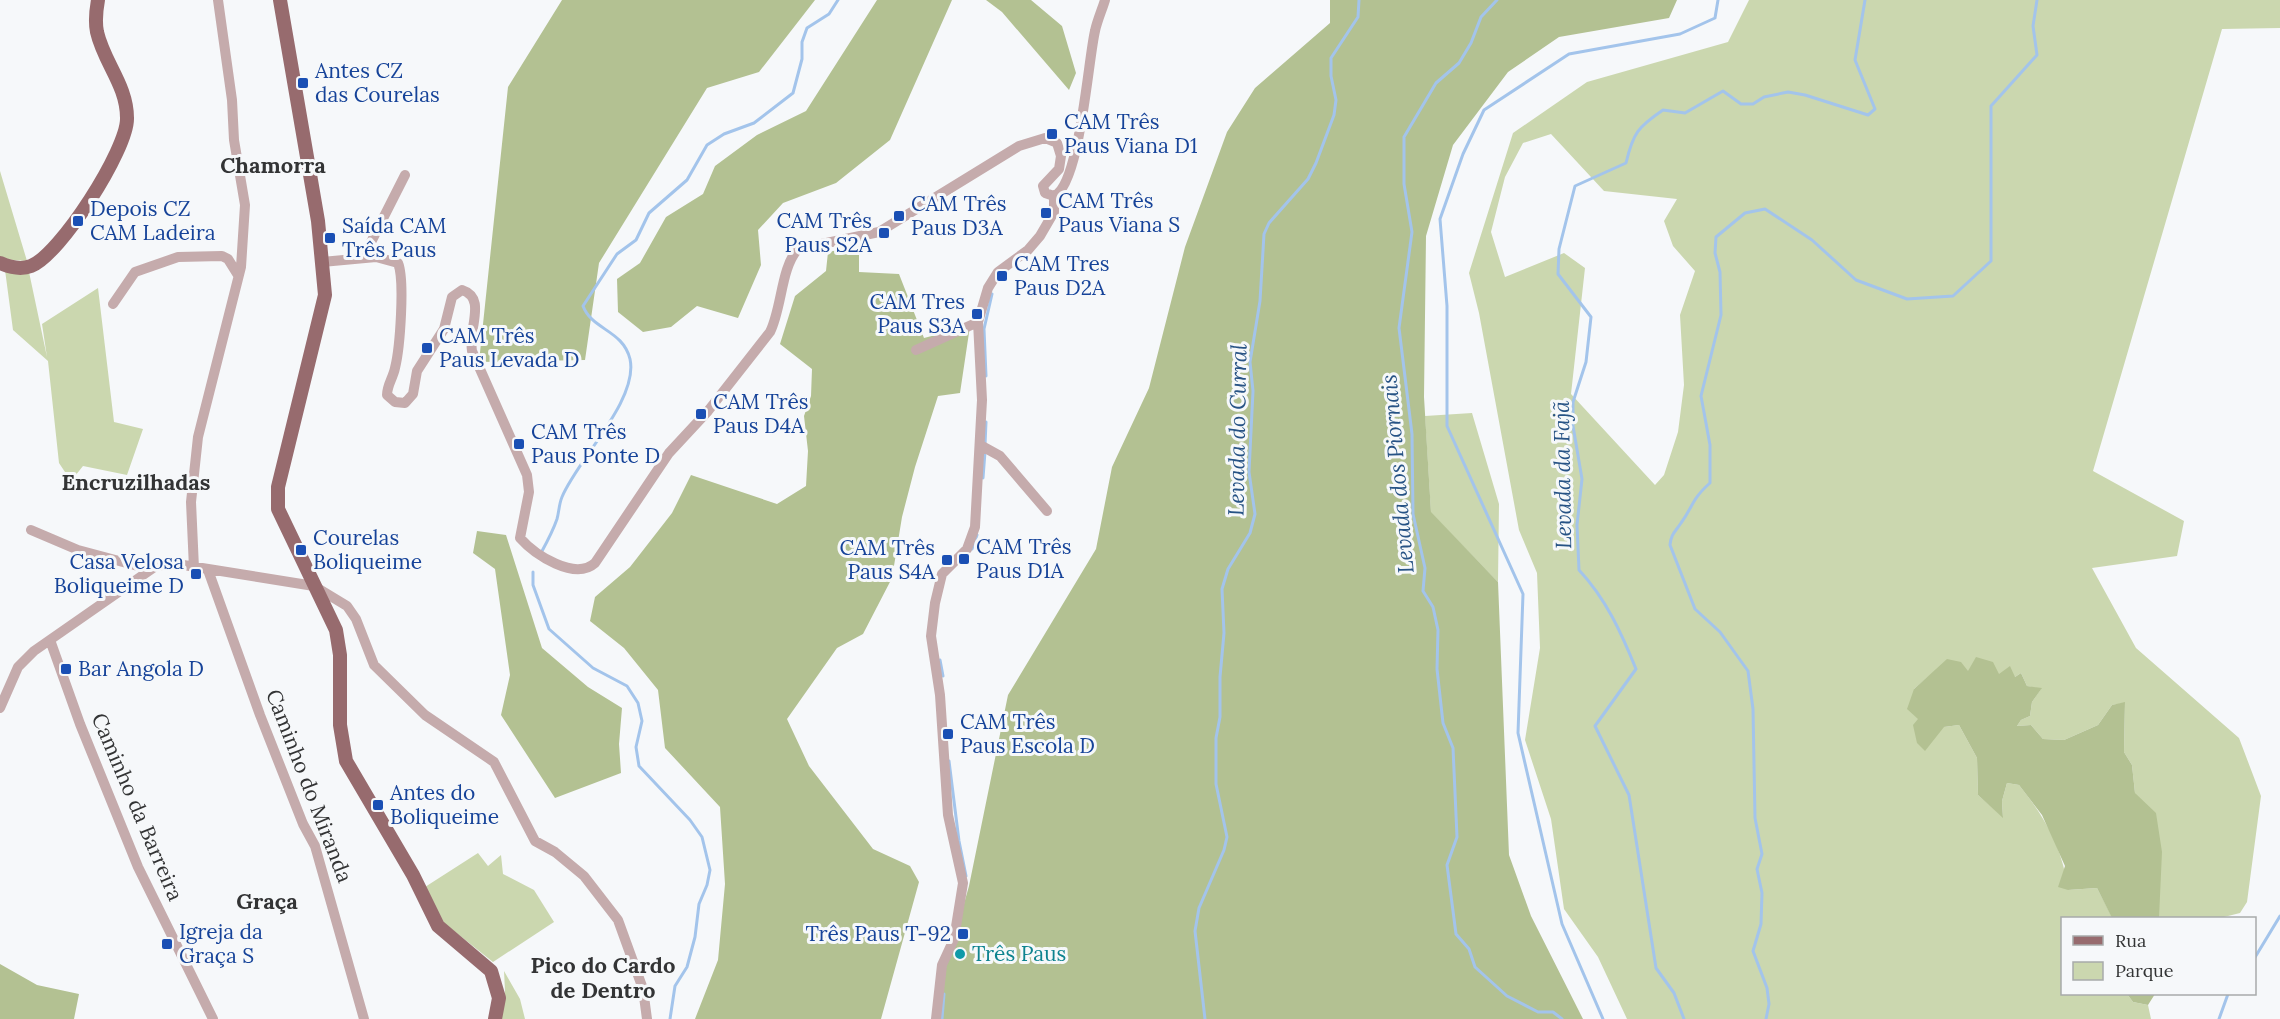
<svg xmlns="http://www.w3.org/2000/svg" width="2280" height="1019" font-family="Lora,serif">
<style>
.green{fill:#cbd7af;fill-rule:evenodd}
.forest{fill:#b3c192}
.lines{fill:none;stroke-linecap:round;stroke-linejoin:round}
.stream{stroke:#a3c4eb;stroke-width:3}
.minor{stroke:#c5abac;stroke-width:10}
.major{stroke:#976b6e;stroke-width:14}
.transit-dot{fill:#1a4fb4;stroke:#f6f8fa;stroke-width:2}
.culture-dot{fill:#0f9aa8;stroke:#f6f8fa;stroke-width:2}
.labels{text-anchor:middle;stroke-width:6;stroke-linejoin:round;paint-order:stroke}
.transit-label{font-size:21px;fill:#164399;stroke:#f6f8fa;text-anchor:start}
.street-label{font-size:21px;fill:#333435;stroke:#f6f8fa}
.culture-label{font-size:21px;fill:#0d838f;stroke:#f6f8fa;text-anchor:start}
.neighbourhood-label{font-size:22px;font-weight:bold;fill:#333435;stroke:#f6f8fa}
.water-label{font-size:22px;font-style:italic;fill:#275385;stroke:#f6f8fa}
</style>
<rect width="100%" height="100%" fill="#f6f8fa"/>
<path class="green" d="M 1749,0 L 2280,0 L 2280,28 L 2222,29 L 2093,471 L 2184,521 L 2177,556 L 2092,568 L 2136,648 L 2239,738 L 2261,796 L 2247,902 L 2240,913 L 2220,918 L 2159,918 L 2158,896 L 2135,793 L 2132,765 L 2124,752 L 2125,703 L 2112,705 L 2098,725 L 2064,740 L 2043,739 L 2031,725 L 2017,726 L 2021,720 L 2030,716 L 2032,702 L 2041,689 L 2027,686 L 2021,673 L 2015,677 L 1968,671 L 1930,675 L 1914,689 L 1944,727 L 1959,725 L 1977,758 L 1978,795 L 2003,817 L 2002,801 L 2007,783 L 2019,785 C 2045,817 2063,849 2068,890 L 2097,888 L 2112,917 L 2062,918 L 2062,994 L 2127,994 L 2133,1002 L 2148,1005 L 2151,1019 L 1627,1019 L 1598,957 L 1564,909 L 1551,819 L 1525,740 L 1540,648 L 1537,573 L 1519,530 L 1479,313 L 1469,273 L 1513,133 L 1587,82 L 1728,42 ZM 1551,134 L 1604,191 L 1677,199 L 1664,221 L 1673,246 L 1695,271 L 1680,315 L 1684,385 L 1678,432 L 1664,475 L 1655,485 L 1571,394 L 1585,268 L 1564,253 L 1505,277 L 1491,232 L 1505,177 L 1523,143 Z
M 0,171 L 27,261 L 0,259 Z
M 5,270 L 29,272 L 47,357 L 42,324 L 98,288 L 114,422 L 143,429 L 127,475 L 83,466 L 71,481 L 59,463 L 48,361 L 13,330 Z
M 1472,413 L 1499,504 L 1498,582 L 1431,513 L 1425,416 Z
M 478,853 L 488,866 L 501,855 L 503,874 L 534,890 L 554,922 L 493,962 L 444,923 L 425,887 Z
M 504,971 L 520,999 L 525,1019 L 501,1019 L 505,991 Z"/>
<path class="forest" d="M 562,0 L 815,0 L 759,72 L 707,88 L 599,263 L 585,360 L 479,362 L 508,87 Z
M 877,0 L 952,0 L 890,140 L 836,183 L 783,203 L 758,230 L 761,265 L 738,318 L 697,306 L 671,327 L 643,332 L 618,312 L 617,279 L 640,263 L 666,217 L 703,194 L 715,166 L 757,135 L 806,111 Z
M 986,0 L 1031,0 L 1062,26 L 1076,73 L 1069,90 L 1002,12 Z
M 1330,0 L 1677,0 L 1669,18 L 1559,37 L 1508,72 L 1453,145 L 1426,236 L 1424,397 L 1431,512 L 1498,582 L 1509,855 L 1531,916 L 1583,1019 L 936,1019 L 942,965 L 954,939 L 969,886 L 1008,695 L 1096,549 L 1112,467 L 1149,388 L 1185,247 L 1227,132 L 1255,88 L 1330,23 Z
M 859,246 L 859,272 L 899,274 L 924,338 L 970,326 L 960,393 L 938,396 L 915,467 L 902,517 L 892,578 L 863,634 L 837,648 L 787,719 L 809,766 L 873,849 L 910,866 L 919,882 L 881,1019 L 695,1019 L 718,960 L 725,884 L 720,807 L 665,748 L 658,690 L 624,648 L 590,621 L 595,597 L 630,567 L 672,513 L 691,475 L 777,504 L 806,486 L 808,451 L 804,416 L 811,396 L 812,369 L 780,344 L 795,296 L 826,271 L 828,252 Z
M 477,531 L 506,535 L 542,648 L 588,687 L 622,708 L 619,744 L 621,773 L 555,798 L 501,715 L 510,675 L 495,569 L 473,553 Z
M 1976,657 L 1993,662 L 1999,674 L 2010,666 L 2015,677 L 2021,673 L 2027,686 L 2042,688 L 2032,702 L 2030,716 L 2021,720 L 2017,726 L 2031,725 L 2043,739 L 2064,740 L 2098,725 L 2112,705 L 2125,702 L 2124,752 L 2132,765 L 2135,793 L 2156,813 L 2162,852 L 2159,918 L 2112,918 L 2097,888 L 2068,890 L 2058,887 L 2065,866 L 2042,815 L 2019,785 L 2007,783 L 2002,801 L 2003,818 L 1978,795 L 1977,758 L 1959,725 L 1944,727 L 1925,751 L 1917,743 L 1913,725 L 1918,719 L 1907,709 L 1914,689 L 1947,659 L 1961,662 L 1968,671 Z
M 0,964 L 37,985 L 79,994 L 74,1019 L 0,1019 Z
M 2127,994 L 2155,994 L 2148,1005 L 2133,1002 Z"/>
<g class="lines">
<path class="stream" d="M 1497,0 L 1481,17 L 1471,43 L 1459,63 L 1436,83 L 1404,137 L 1404,184 L 1412,232 L 1399,328 L 1412,434 L 1413,514 L 1425,568 L 1423,591 L 1433,607 L 1438,630 L 1437,669 L 1443,723 L 1453,748 L 1457,837 L 1447,865 L 1456,934 L 1469,949 L 1475,967 L 1507,996 L 1538,1012 L 1553,1012 L 1562,1019
M 986,376 L 984,329 L 992,294
M 985,445 L 986,422
M 983,478 L 985,452
M 972,549 L 977,535
M 541,553 C 547,542 553,531 557,519 C 559,512 559,504 562,497 C 577,460 639,400 630,359 C 623,330 592,330 583,306 L 617,254 L 636,240 L 649,213 L 687,180 L 707,145 L 724,134 L 754,123 L 793,93 L 802,59 L 802,42 L 807,28 L 829,14 L 838,0
M 533,572 L 533,585 L 549,629 L 593,668 L 627,686 L 638,703 L 642,721 L 636,747 L 639,766 L 690,820 L 702,837 L 710,870 L 707,885 L 699,904 L 695,937 L 687,967 L 675,986 L 670,1019
M 940,660 L 943,676
M 949,761 L 959,841 L 966,876
M 2254,959 L 2280,916
M 942,1019 L 944,994
M 1205,1019 L 1195,931 L 1199,908 L 1224,850 L 1227,837 L 1216,784 L 1216,738 L 1220,717 L 1220,677 L 1224,633 L 1222,589 L 1228,569 L 1250,533 L 1255,514 L 1249,472 L 1253,391 L 1250,362 L 1260,301 L 1264,234 L 1269,223 L 1308,179 L 1316,163 L 1334,115 L 1336,100 L 1331,76 L 1331,58 L 1358,17 L 1359,0
M 1603,1019 L 1562,924 L 1518,733 L 1523,594 L 1447,426 L 1447,306 L 1440,219 L 1463,154 L 1484,110 L 1569,54 L 1680,34 L 1715,18 L 1718,0
M 1684,1019 L 1674,993 L 1656,968 L 1629,795 L 1595,726 L 1636,669 C 1621,632 1606,599 1579,570 L 1577,525 L 1582,479 L 1573,426 L 1573,402 L 1586,362 L 1591,317 L 1558,274 L 1559,249 L 1575,186 L 1626,163 C 1633,133 1638,127 1663,110 L 1685,113 L 1723,91 L 1741,104 L 1753,104 L 1764,97 L 1788,92 L 1805,95 L 1868,115 L 1875,109 L 1855,60 L 1865,0
M 1766,1019 L 1769,1004 L 1767,988 L 1753,951 L 1761,924 L 1762,893 L 1757,869 L 1762,854 L 1755,818 L 1753,709 L 1748,671 L 1720,632 L 1695,609 L 1670,545 C 1671,534 1675,532 1681,523 C 1694,505 1691,500 1710,483 L 1710,445 L 1701,396 L 1721,315 L 1720,272 L 1715,253 L 1716,237 L 1745,213 L 1765,209 L 1812,240 L 1856,280 L 1907,299 L 1953,296 L 1991,261 L 1991,106 L 2037,55 L 2033,26 L 2037,0
M 2219,1019 L 2228,994"/>
<path class="minor" d="M 1054,196 C 1080,185 1088,60 1095,31 C 1097,21 1102,10 1105,0
M 363,258 L 405,175
M 322,262 L 376,257 L 398,263 C 405,280 400,348 395,368 C 393,378 387,385 387,395 L 395,402 L 405,403 L 413,394 L 417,371 L 444,329 L 452,297 L 462,290 C 487,298 468,328 472,351 L 527,475 L 529,492 L 520,538 C 535,555 575,581 595,563 L 669,453 L 708,411 L 770,332 C 782,308 781,267 798,249 L 879,232 L 1019,146 L 1045,138 L 1057,143 L 1061,156 L 1059,169 L 1043,186 L 1045,193 L 1054,196
M 113,304 L 135,272 L 178,257 L 222,256 L 228,259 L 238,275
M 916,350 L 978,322
M 980,445 L 1000,456 L 1047,511
M 31,530 L 78,550 L 149,569
M 194,568 L 191,502 L 198,437 L 241,267 L 245,205 L 234,140 L 232,100 L 218,0
M 208,570 L 260,715 L 303,824 L 315,846 L 364,1019
M 50,640 L 80,724 L 138,867 L 213,1019
M 0,708 L 18,667 L 34,651 L 156,566 L 177,564 L 314,586 L 347,606 L 356,619 L 374,665 L 425,715 L 494,762 L 535,841 L 555,852 L 584,876 L 618,920 L 643,989 L 647,1019
M 936,1019 L 942,965 L 954,939 L 963,883 L 948,815 L 940,695 L 931,636 L 935,603 L 942,574 L 967,549 L 975,527 L 982,400 L 978,322 L 988,288 L 998,272 L 1028,250 L 1040,236 L 1054,212 L 1054,196"/>
<path class="major" d="M 280,0 L 318,221 L 325,295 L 278,487 L 278,509 L 336,630 L 340,655 L 340,725 L 346,761 L 413,875 L 438,926 L 491,971 L 499,998 L 495,1019
M 0,263 C 9,267 21,270 31,266 C 60,255 128,149 127,118 C 127,85 104,63 97,32 C 95,22 96,11 98,0"/>
</g>
<g class="transit-dot">
<rect x="297" y="77" width="12" height="12" rx="3"/>
<rect x="1046" y="128" width="12" height="12" rx="3"/>
<rect x="1040" y="207" width="12" height="12" rx="3"/>
<rect x="893" y="210" width="12" height="12" rx="3"/>
<rect x="72" y="215" width="12" height="12" rx="3"/>
<rect x="878" y="227" width="12" height="12" rx="3"/>
<rect x="324" y="232" width="12" height="12" rx="3"/>
<rect x="996" y="270" width="12" height="12" rx="3"/>
<rect x="971" y="308" width="12" height="12" rx="3"/>
<rect x="421" y="342" width="12" height="12" rx="3"/>
<rect x="695" y="408" width="12" height="12" rx="3"/>
<rect x="513" y="438" width="12" height="12" rx="3"/>
<rect x="295" y="544" width="12" height="12" rx="3"/>
<rect x="958" y="553" width="12" height="12" rx="3"/>
<rect x="941" y="554" width="12" height="12" rx="3"/>
<rect x="190" y="568" width="12" height="12" rx="3"/>
<rect x="60" y="663" width="12" height="12" rx="3"/>
<rect x="942" y="728" width="12" height="12" rx="3"/>
<rect x="372" y="799" width="12" height="12" rx="3"/>
<rect x="957" y="928" width="12" height="12" rx="3"/>
<rect x="161" y="938" width="12" height="12" rx="3"/>
</g>
<circle class="culture-dot" cx="960" cy="954" r="6"/>
<g class="labels">
<g class="transit-label">
<text x="315" y="78">Antes CZ<tspan x="315" dy="24">das Courelas</tspan></text>
<text x="1064" y="129">CAM Três<tspan x="1064" dy="24">Paus Viana D1</tspan></text>
<text x="1058" y="208">CAM Três<tspan x="1058" dy="24">Paus Viana S</tspan></text>
<text x="911" y="211">CAM Três<tspan x="911" dy="24">Paus D3A</tspan></text>
<text x="90" y="216">Depois CZ<tspan x="90" dy="24">CAM Ladeira</tspan></text>
<text x="872" y="228" text-anchor="end">CAM Três<tspan x="872" dy="24">Paus S2A</tspan></text>
<text x="342" y="233">Saída CAM<tspan x="342" dy="24">Três Paus</tspan></text>
<text x="1014" y="271">CAM Tres<tspan x="1014" dy="24">Paus D2A</tspan></text>
<text x="965" y="309" text-anchor="end">CAM Tres<tspan x="965" dy="24">Paus S3A</tspan></text>
<text x="439" y="343">CAM Três<tspan x="439" dy="24">Paus Levada D</tspan></text>
<text x="713" y="409">CAM Três<tspan x="713" dy="24">Paus D4A</tspan></text>
<text x="531" y="439">CAM Três<tspan x="531" dy="24">Paus Ponte D</tspan></text>
<text x="313" y="545">Courelas<tspan x="313" dy="24">Boliqueime</tspan></text>
<text x="976" y="554">CAM Três<tspan x="976" dy="24">Paus D1A</tspan></text>
<text x="935" y="555" text-anchor="end">CAM Três<tspan x="935" dy="24">Paus S4A</tspan></text>
<text x="184" y="569" text-anchor="end">Casa Velosa<tspan x="184" dy="24">Boliqueime D</tspan></text>
<text x="78" y="676">Bar Angola D</text>
<text x="960" y="729">CAM Três<tspan x="960" dy="24">Paus Escola D</tspan></text>
<text x="390" y="800">Antes do<tspan x="390" dy="24">Boliqueime</tspan></text>
<text x="179" y="939">Igreja da<tspan x="179" dy="24">Graça S</tspan></text>
<text x="951" y="941" text-anchor="end">Três Paus T-92</text>
</g>
<g class="street-label">
<text transform="translate(309 786) rotate(69)" y="7">Caminho do Miranda</text>
<text transform="translate(137 807) rotate(67)" y="7">Caminho da Barreira</text>
</g>
<g class="culture-label">
<text x="972" y="961">Três Paus</text>
</g>
<g class="neighbourhood-label">
<text x="273" y="173">Chamorra</text>
<text x="136" y="490">Encruzilhadas</text>
<text x="267" y="909">Graça</text>
<text x="603" y="973">Pico do Cardo<tspan x="603" dy="25">de Dentro</tspan></text>
</g>
<g class="water-label">
<text transform="translate(1237 430) rotate(-89)" y="8">Levada do Curral</text>
<text transform="translate(1397 474) rotate(-95)" y="8">Levada dos Piornais</text>
<text transform="translate(1562 475) rotate(-91)" y="8">Levada da Fajã</text>
</g>
</g>
<rect x="2061" y="917" width="195" height="78" fill="#f6f8fa" stroke="#a8aaab" stroke-width="1.5"/>
<rect x="2073" y="936" width="30" height="9" fill="#976b6e" stroke="#a8aaab" stroke-width="1.5"/>
<text x="2115" y="947" font-size="18" fill="#333435">Rua</text>
<rect x="2073" y="962" width="30" height="18" fill="#cbd7af" stroke="#a8aaab" stroke-width="1.5"/>
<text x="2115" y="977" font-size="18" fill="#333435">Parque</text>
</svg>
